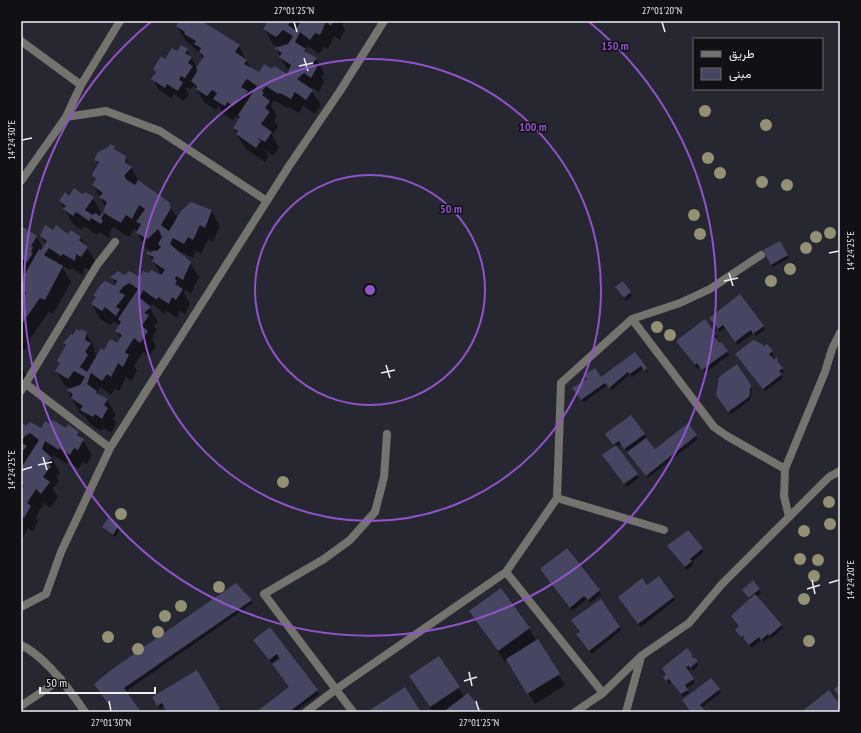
<svg xmlns="http://www.w3.org/2000/svg" width="861" height="733" font-family="'PT Sans Narrow',Vazirmatn,sans-serif">
<style>
.shadow{fill:#0007;fill-rule:evenodd}
.building{fill:#474662}
.lines{fill:none;stroke-linecap:round;stroke-linejoin:round}
.street{stroke:#74736e;stroke-width:8}
.tree{fill:#949074}
.ticks{fill:none;stroke:#eeeef5;stroke-width:1.5}
.ring{fill:none;stroke:#9253ca;stroke-width:2}
.centre{fill:#9253ca;stroke:#101015;stroke-width:2}
.ring-label{font-size:12px;text-anchor:middle;font-weight:bold;fill:#9253ca;stroke:#101015;stroke-width:3;stroke-linejoin:round;paint-order:stroke}
.neatline{fill:none;stroke:#eeeef5;stroke-width:1.5}
.ticks-label{font-size:10px;text-anchor:middle;fill:#eeeef5}
</style>
<rect width="100%" height="100%" fill="#272731"/>
<path class="shadow" d="M 180,21 L 205,21 L 207,26 L 239,46 L 251,69 L 259,74 L 272,70 L 287,75 L 289,72 L 276,49 L 279,48 L 273,44 L 264,29 L 268,23 L 267,21 L 345,21 L 342,25 L 345,30 L 340,40 L 334,36 L 328,49 L 324,47 L 319,54 L 308,46 L 306,51 L 307,54 L 316,59 L 324,73 L 322,77 L 324,82 L 319,92 L 312,87 L 310,89 L 321,105 L 315,114 L 303,106 L 299,113 L 289,107 L 287,108 L 274,100 L 271,105 L 277,116 L 274,120 L 278,127 L 272,135 L 279,147 L 273,156 L 265,150 L 269,156 L 265,162 L 246,149 L 237,135 L 234,128 L 240,119 L 236,116 L 233,120 L 223,114 L 219,107 L 216,110 L 205,103 L 194,85 L 191,89 L 188,87 L 186,89 L 189,94 L 184,101 L 174,94 L 171,98 L 159,90 L 153,79 L 156,74 L 154,69 L 165,60 L 178,52 L 187,50 L 197,68 L 203,59 L 200,53 L 186,41 L 177,26 ZM 197,69 L 199,71 L 197,74 L 195,72 Z
M 114,147 L 117,152 L 125,157 L 139,182 L 168,203 L 178,219 L 191,203 L 212,211 L 220,226 L 213,242 L 208,239 L 201,254 L 196,251 L 193,258 L 182,252 L 180,254 L 190,263 L 199,277 L 191,294 L 185,290 L 184,292 L 190,304 L 185,314 L 180,311 L 177,318 L 166,311 L 165,314 L 152,304 L 150,308 L 158,322 L 154,326 L 157,330 L 152,339 L 156,347 L 148,357 L 143,352 L 134,366 L 137,371 L 131,381 L 126,377 L 119,391 L 115,388 L 111,395 L 100,387 L 97,393 L 99,395 L 107,400 L 116,415 L 113,419 L 116,423 L 111,433 L 104,428 L 101,431 L 90,424 L 85,416 L 80,413 L 67,390 L 71,389 L 64,385 L 56,371 L 60,365 L 58,361 L 66,347 L 64,344 L 73,336 L 86,333 L 95,348 L 94,351 L 97,357 L 117,344 L 121,339 L 116,331 L 120,326 L 114,321 L 111,325 L 100,319 L 92,304 L 96,299 L 94,296 L 115,287 L 116,285 L 112,277 L 125,276 L 140,279 L 163,278 L 148,253 L 150,254 L 153,252 L 146,248 L 137,233 L 138,231 L 134,229 L 129,237 L 113,227 L 109,233 L 111,236 L 109,238 L 99,232 L 97,235 L 84,226 L 82,230 L 73,224 L 60,201 L 70,197 L 82,195 L 93,198 L 101,212 L 99,218 L 106,207 L 93,185 L 96,180 L 93,175 L 99,165 L 95,160 Z
M 23,228 L 37,237 L 43,249 L 46,245 L 41,236 L 53,231 L 80,237 L 96,262 L 90,271 L 84,267 L 83,275 L 72,268 L 70,270 L 61,265 L 71,282 L 53,314 L 49,312 L 30,339 L 29,345 L 25,350 L 22,348 L 21,350 L 21,301 L 23,301 L 26,297 L 21,288 L 24,283 L 21,281 L 21,231 Z
M 779,242 L 789,258 L 773,267 L 764,251 Z
M 622,282 L 632,296 L 626,301 L 616,288 Z
M 712,321 L 763,326 L 765,329 L 756,336 L 754,333 L 738,345 L 725,328 L 720,332 Z
M 716,334 L 717,337 L 715,339 L 729,355 L 705,373 L 700,366 L 697,368 L 680,345 Z
M 772,351 L 774,355 L 770,357 L 773,361 L 777,359 L 784,372 L 781,374 L 783,378 L 765,391 L 738,358 Z
M 635,354 L 648,372 L 647,373 L 643,369 L 632,377 L 630,374 L 612,390 L 608,385 L 584,402 L 576,392 L 588,379 L 601,379 Z
M 21,366 L 28,378 L 21,390 Z
M 750,385 L 752,389 L 750,400 L 731,414 L 719,398 Z
M 21,424 L 27,427 L 42,429 L 50,425 L 78,433 L 92,455 L 87,464 L 82,462 L 79,469 L 68,461 L 67,464 L 53,455 L 52,459 L 60,473 L 56,476 L 59,481 L 53,489 L 58,497 L 50,508 L 44,503 L 36,517 L 38,521 L 33,532 L 28,528 L 21,541 L 21,491 L 22,489 L 21,487 Z
M 687,425 L 698,439 L 648,478 L 621,444 L 617,447 L 639,478 L 627,487 L 605,459 L 615,447 L 608,437 L 644,434 L 646,437 L 645,438 L 654,451 Z
M 109,519 L 119,526 L 120,529 L 115,537 L 105,530 L 103,527 Z
M 688,531 L 704,552 L 692,562 L 693,565 L 687,570 L 671,550 Z
M 567,549 L 601,594 L 590,603 L 587,599 L 572,611 L 543,572 Z
M 753,581 L 761,593 L 756,597 L 783,628 L 772,638 L 770,637 L 764,642 L 762,639 L 752,648 L 738,633 L 750,600 L 745,593 Z
M 647,586 L 673,597 L 675,600 L 641,627 L 621,600 Z
M 251,600 L 253,603 L 125,692 L 139,712 L 115,712 L 97,687 Z
M 470,611 L 529,629 L 565,685 L 535,704 L 507,660 L 505,662 Z
M 620,627 L 621,630 L 592,654 L 579,638 Z
M 270,628 L 319,694 L 295,712 L 257,712 L 290,688 L 279,657 L 272,663 L 256,643 Z
M 691,655 L 696,660 L 698,666 L 693,671 L 691,668 L 688,671 L 695,683 L 686,689 L 689,693 L 683,697 L 672,681 L 669,684 L 665,677 Z
M 439,657 L 464,697 L 482,712 L 433,712 L 410,676 Z
M 197,672 L 220,712 L 168,712 L 165,706 L 160,709 L 153,697 Z
M 719,690 L 721,693 L 701,708 L 704,712 L 692,712 L 685,704 Z"/>
<path class="building" d="M 179,21 L 202,21 L 240,45 L 235,52 L 247,60 L 244,64 L 259,72 L 264,64 L 272,69 L 274,66 L 287,74 L 291,65 L 279,57 L 282,53 L 274,48 L 288,44 L 293,36 L 283,30 L 276,37 L 263,29 L 268,21 L 291,21 L 288,25 L 295,30 L 301,21 L 334,21 L 331,26 L 326,22 L 320,35 L 315,33 L 310,40 L 300,32 L 295,42 L 306,49 L 304,51 L 317,58 L 313,63 L 317,67 L 311,78 L 304,73 L 297,79 L 313,90 L 306,100 L 295,92 L 291,99 L 280,93 L 278,94 L 266,86 L 262,91 L 264,93 L 262,95 L 270,101 L 265,108 L 270,112 L 261,124 L 272,132 L 265,142 L 258,138 L 258,139 L 261,141 L 256,148 L 236,134 L 238,131 L 233,128 L 240,117 L 238,115 L 257,86 L 247,79 L 245,81 L 241,87 L 248,91 L 243,98 L 240,97 L 233,106 L 227,102 L 225,106 L 213,99 L 217,93 L 212,90 L 207,96 L 196,89 L 197,86 L 191,81 L 198,70 L 196,68 L 204,56 L 199,52 L 201,48 L 194,44 L 196,41 L 184,34 L 185,32 L 176,26 Z
M 181,45 L 188,49 L 185,53 L 192,57 L 188,63 L 193,66 L 185,78 L 181,76 L 179,80 L 183,82 L 178,91 L 167,84 L 165,88 L 151,79 L 156,72 L 153,69 L 161,56 L 165,59 L 172,48 L 177,51 Z
M 110,144 L 115,146 L 114,149 L 126,156 L 125,162 L 132,167 L 124,176 L 127,180 L 135,185 L 138,180 L 169,202 L 171,208 L 161,225 L 169,231 L 181,211 L 191,202 L 212,210 L 205,228 L 200,225 L 193,240 L 188,237 L 184,244 L 173,238 L 170,244 L 191,262 L 183,280 L 176,276 L 175,279 L 177,281 L 175,284 L 183,289 L 176,300 L 172,297 L 169,304 L 158,297 L 157,300 L 143,290 L 140,298 L 151,307 L 144,313 L 149,315 L 142,326 L 148,331 L 140,343 L 134,338 L 125,352 L 129,355 L 123,367 L 118,363 L 111,377 L 107,374 L 102,381 L 91,373 L 87,384 L 97,391 L 96,393 L 108,399 L 104,405 L 108,408 L 102,419 L 95,414 L 93,417 L 80,410 L 83,406 L 71,398 L 73,394 L 66,390 L 80,385 L 85,377 L 74,371 L 68,379 L 55,371 L 60,363 L 57,361 L 66,345 L 63,343 L 71,334 L 73,335 L 76,329 L 80,331 L 81,329 L 87,332 L 85,340 L 91,343 L 85,352 L 88,355 L 80,367 L 87,372 L 101,348 L 104,350 L 110,339 L 117,343 L 122,335 L 115,331 L 121,322 L 118,319 L 138,289 L 129,283 L 124,286 L 119,292 L 125,295 L 116,307 L 120,309 L 116,316 L 105,307 L 102,311 L 91,304 L 96,297 L 93,296 L 101,284 L 105,281 L 115,286 L 117,281 L 110,277 L 118,271 L 125,275 L 129,271 L 140,277 L 143,271 L 149,273 L 151,270 L 161,275 L 165,270 L 152,261 L 154,257 L 147,254 L 147,251 L 150,253 L 154,250 L 157,251 L 161,247 L 158,244 L 162,237 L 158,229 L 148,239 L 136,233 L 141,224 L 136,222 L 145,209 L 139,205 L 132,219 L 126,215 L 121,223 L 104,213 L 101,219 L 103,220 L 101,224 L 91,218 L 89,221 L 76,212 L 73,216 L 63,209 L 66,206 L 59,201 L 65,192 L 69,196 L 74,188 L 82,194 L 85,192 L 94,197 L 85,210 L 93,215 L 95,213 L 100,216 L 103,212 L 107,202 L 99,197 L 103,193 L 92,185 L 96,179 L 92,175 L 99,162 L 94,160 L 98,152 L 107,148 Z
M 45,225 L 53,230 L 56,225 L 68,234 L 71,230 L 81,237 L 79,240 L 88,247 L 81,257 L 76,254 L 75,261 L 63,254 L 61,256 L 49,248 L 44,255 L 63,266 L 45,300 L 40,298 L 21,325 L 21,299 L 23,300 L 26,293 L 21,289 L 21,285 L 25,280 L 24,276 L 39,249 L 41,250 L 47,241 L 40,236 Z
M 23,227 L 37,236 L 31,246 L 33,247 L 31,252 L 33,253 L 27,262 L 21,258 L 21,229 Z
M 780,241 L 788,255 L 771,265 L 763,250 Z
M 623,281 L 631,292 L 624,298 L 615,287 Z
M 740,294 L 764,326 L 753,334 L 751,330 L 735,342 L 723,325 L 718,329 L 709,318 Z
M 705,319 L 716,334 L 714,336 L 719,343 L 721,342 L 728,351 L 702,370 L 697,363 L 695,365 L 676,341 Z
M 753,340 L 762,344 L 764,346 L 767,344 L 773,351 L 769,354 L 774,360 L 777,357 L 778,362 L 783,368 L 779,371 L 782,374 L 763,389 L 735,354 Z
M 635,352 L 647,368 L 644,371 L 641,366 L 630,374 L 628,372 L 609,388 L 605,383 L 581,400 L 572,388 L 587,379 L 584,375 L 595,368 L 601,377 Z
M 737,364 L 751,385 L 749,397 L 728,412 L 716,395 L 719,377 Z
M 631,415 L 645,434 L 624,449 L 619,441 L 613,445 L 605,434 Z
M 53,420 L 66,428 L 68,424 L 79,432 L 77,435 L 84,439 L 78,450 L 74,448 L 70,455 L 59,448 L 59,450 L 45,441 L 42,449 L 52,458 L 46,463 L 51,466 L 43,477 L 50,482 L 41,494 L 36,489 L 27,503 L 31,506 L 24,518 L 21,515 L 21,490 L 24,486 L 21,484 L 21,475 L 23,472 L 21,471 L 21,468 L 39,440 L 30,433 L 25,436 L 21,442 L 27,446 L 21,453 L 21,422 L 26,426 L 30,422 L 41,428 L 45,421 L 50,424 Z
M 688,423 L 697,435 L 646,476 L 627,452 L 646,438 L 655,449 Z
M 616,445 L 638,474 L 624,484 L 602,455 Z
M 109,517 L 119,525 L 113,535 L 102,527 Z
M 688,530 L 703,548 L 690,559 L 692,561 L 685,567 L 667,546 Z
M 567,548 L 600,590 L 588,600 L 584,596 L 570,608 L 540,569 Z
M 659,576 L 674,597 L 638,624 L 618,597 L 642,578 L 647,585 Z
M 753,580 L 760,589 L 749,598 L 742,590 Z
M 236,583 L 252,600 L 124,688 L 141,712 L 114,712 L 94,684 L 111,670 Z
M 501,588 L 530,628 L 498,651 L 469,611 Z
M 755,594 L 782,625 L 769,636 L 768,634 L 761,640 L 759,637 L 749,645 L 743,638 L 744,635 L 741,637 L 735,630 L 739,626 L 731,616 Z
M 601,599 L 620,627 L 589,651 L 576,634 L 580,632 L 571,620 Z
M 270,627 L 318,690 L 289,712 L 256,712 L 289,687 L 272,664 L 280,659 L 277,654 L 269,660 L 253,640 Z
M 538,639 L 560,674 L 527,694 L 506,659 Z
M 687,648 L 692,654 L 692,657 L 697,659 L 697,662 L 690,668 L 689,666 L 686,667 L 694,679 L 685,685 L 688,690 L 681,694 L 669,679 L 666,681 L 663,677 L 666,675 L 662,668 Z
M 439,656 L 460,687 L 430,707 L 409,676 Z
M 197,670 L 220,709 L 215,712 L 167,712 L 162,703 L 157,706 L 152,697 Z
M 711,678 L 720,689 L 700,705 L 706,712 L 691,712 L 682,700 Z
M 840,685 L 840,695 L 839,696 L 834,689 Z
M 405,687 L 421,712 L 372,712 L 370,710 Z
M 829,690 L 840,705 L 840,712 L 801,712 Z
M 468,693 L 483,712 L 443,712 Z"/>
<g class="lines">
<path class="street" d="M 21,41 L 81,85
M 66,117 L 81,85 L 120,21
M 21,181 L 66,117 L 106,111 L 160,131 L 267,201
M 632,319 L 714,427 L 727,436 L 785,469
M 26,384 L 110,448
M 21,391 L 97,265 L 115,242
M 557,498 L 561,383 L 632,319 L 680,303 L 710,289 L 761,255
M 789,517 L 784,496 L 785,469 L 825,372 L 832,349 L 840,333
M 21,607 L 46,594 L 61,552 L 110,448 L 289,166 L 340,91 L 384,21
M 21,645 C 45,656 70,690 85,712
M 603,693 L 506,572 L 557,498 L 664,530
M 21,706 L 61,679
M 306,712 L 335,690 L 506,572
M 353,712 L 264,594 L 324,559 L 350,540 L 375,512 L 384,477 L 387,434
M 575,712 L 603,693 L 641,656 L 689,623 L 722,584 L 829,477 L 840,471
M 626,712 L 641,657"/>
</g>
<g class="tree">
<circle cx="705" cy="111" r="6"/>
<circle cx="766" cy="125" r="6"/>
<circle cx="708" cy="158" r="6"/>
<circle cx="720" cy="173" r="6"/>
<circle cx="762" cy="182" r="6"/>
<circle cx="787" cy="185" r="6"/>
<circle cx="694" cy="215" r="6"/>
<circle cx="830" cy="233" r="6"/>
<circle cx="700" cy="234" r="6"/>
<circle cx="816" cy="237" r="6"/>
<circle cx="806" cy="248" r="6"/>
<circle cx="790" cy="269" r="6"/>
<circle cx="771" cy="281" r="6"/>
<circle cx="657" cy="327" r="6"/>
<circle cx="670" cy="335" r="6"/>
<circle cx="283" cy="482" r="6"/>
<circle cx="829" cy="502" r="6"/>
<circle cx="121" cy="514" r="6"/>
<circle cx="830" cy="524" r="6"/>
<circle cx="804" cy="531" r="6"/>
<circle cx="800" cy="559" r="6"/>
<circle cx="818" cy="560" r="6"/>
<circle cx="814" cy="576" r="6"/>
<circle cx="219" cy="587" r="6"/>
<circle cx="804" cy="599" r="6"/>
<circle cx="181" cy="606" r="6"/>
<circle cx="165" cy="616" r="6"/>
<circle cx="158" cy="632" r="6"/>
<circle cx="108" cy="637" r="6"/>
<circle cx="809" cy="641" r="6"/>
<circle cx="138" cy="649" r="6"/>
</g>
<path class="ticks" d="M 294,22 L 297,32M 662,22 L 665,32M 304,58 L 308,71M 299,66 L 313,63M 22,140 L 32,138M 829,253 L 839,251M 729,273 L 733,286M 724,281 L 738,278M 386,365 L 390,378M 381,373 L 395,370M 43,457 L 47,470M 38,465 L 52,462M 22,470 L 32,467M 812,580 L 815,594M 829,583 L 839,580M 807,589 L 820,585M 469,672 L 472,686M 464,681 L 477,677M 109,701 L 111,711M 476,701 L 479,711"/>
<g class="ring">
<circle cx="370" cy="290" r="115"/>
<circle cx="370" cy="290" r="231"/>
<path d="M588 21A346 346 0 1 1 152 21"/>
</g>
<circle cx="370" cy="290" r="6" class="centre"/>
<g class="ring-label">
<text x="615" y="50">150 m</text>
<text x="533" y="131">100 m</text>
<text x="451" y="213">50 m</text>
</g>
<rect width="861" height="733" fill="none" stroke="#101015" stroke-width="44"/>
<rect x="693" y="38" width="130" height="52" fill="#101015" stroke="#69696f"/>
<rect x="701" y="51" width="20" height="6" fill="#74736e" stroke="#69696f"/>
<text x="729" y="58" font-size="12" fill="#eeeef5">طريق</text>
<rect x="701" y="68" width="20" height="12" fill="#474662" stroke="#69696f"/>
<text x="729" y="78" font-size="12" fill="#eeeef5">مبنى</text>
<path d="M40 687v6h115v-6" fill="none" stroke="#eeeef5" stroke-width="2"/>
<text x="46" y="687" font-size="12" fill="#eeeef5" stroke="#101015" stroke-width="3" paint-order="stroke">50 m</text>
<rect x="22" y="22" width="817" height="689" class="neatline"/>
<g class="ticks-label">
<text x="294" y="14">27°01'25"N</text>
<text x="662" y="14">27°01'20"N</text>
<text transform="translate(11 140) rotate(-90)" y="4">14°24'30"E</text>
<text transform="translate(850 251) rotate(-90)" y="4">14°24'25"E</text>
<text transform="translate(11 470) rotate(-90)" y="4">14°24'25"E</text>
<text transform="translate(850 580) rotate(-90)" y="4">14°24'20"E</text>
<text x="111" y="726">27°01'30"N</text>
<text x="479" y="726">27°01'25"N</text>
</g>
</svg>
